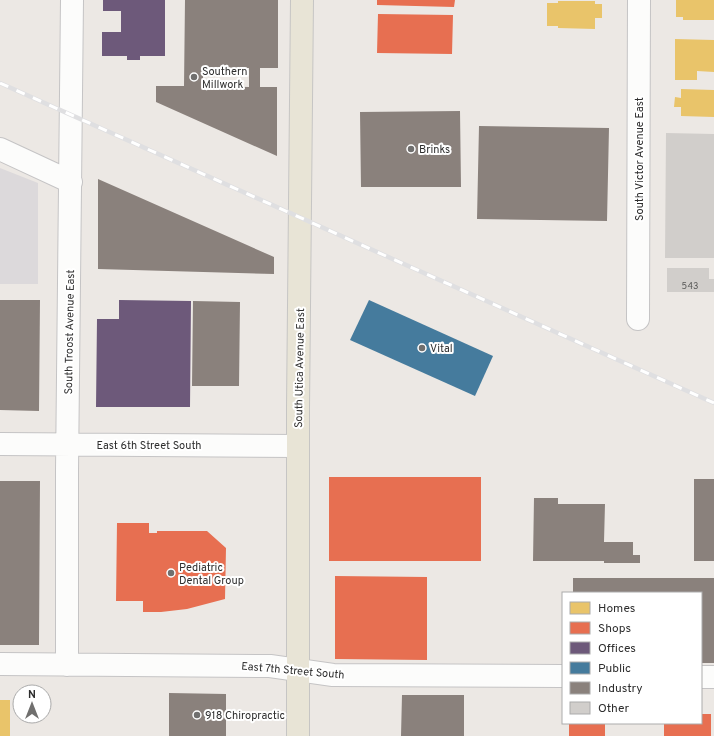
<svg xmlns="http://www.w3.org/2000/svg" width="714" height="736" font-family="Overpass,sans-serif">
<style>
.industrial{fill:#dcd9db}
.homes{fill:#e9c46a}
.shops{fill:#e76f51}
.offices{fill:#6d597a}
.public{fill:#457b9d}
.industry{fill:#8a817c;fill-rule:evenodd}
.building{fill:#d1cecb}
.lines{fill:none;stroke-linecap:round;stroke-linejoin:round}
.minor-casing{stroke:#c5c4c5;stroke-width:24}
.major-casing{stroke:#c6c5c4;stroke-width:24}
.minor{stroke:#fcfcfb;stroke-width:22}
.major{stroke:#e8e4d6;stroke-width:22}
.rail-casing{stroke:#dfdfe1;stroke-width:4.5}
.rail{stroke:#fff;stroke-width:3;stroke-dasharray:9;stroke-linecap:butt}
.poi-dot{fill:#706f6e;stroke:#fff;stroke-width:1.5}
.labels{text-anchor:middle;stroke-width:4;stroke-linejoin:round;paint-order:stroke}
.number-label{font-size:9px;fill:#585857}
.poi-label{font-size:11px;fill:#2e2e2e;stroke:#fff;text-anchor:start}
.street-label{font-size:11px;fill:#2e2e2e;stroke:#fff}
</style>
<rect width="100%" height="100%" fill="#ece8e4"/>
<path class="industrial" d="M 0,168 L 38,183 L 38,284 L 0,284 Z"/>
<path class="homes" d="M 676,0 L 714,0 L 714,20 L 683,20 L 683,17 L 676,17 Z
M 558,1 L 595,1 L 595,4 L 602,4 L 602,18 L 595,18 L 595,29 L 558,28 L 558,26 L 547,26 L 547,3 L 558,3 Z
M 675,39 L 714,40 L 714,72 L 697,71 L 697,80 L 675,80 Z
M 681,89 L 714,90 L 714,117 L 681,116 L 681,107 L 674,107 L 675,97 L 681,98 Z
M 0,700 L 10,700 L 10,736 L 0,736 Z"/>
<path class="shops" d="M 377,0 L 455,0 L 454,7 L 377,5 Z
M 378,14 L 453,15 L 452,54 L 377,53 Z
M 329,477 L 481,477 L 481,561 L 329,561 Z
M 117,523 L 149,523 L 149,533 L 157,533 L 157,531 L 207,531 L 226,548 L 225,599 L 187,609 L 161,612 L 143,612 L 143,601 L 116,601 Z
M 335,576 L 427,577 L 427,660 L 335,659 Z
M 701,714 L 711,714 L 711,736 L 664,736 L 664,723 L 701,723 Z
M 569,723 L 605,723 L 605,736 L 569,736 Z"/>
<path class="offices" d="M 103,0 L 165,0 L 165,56 L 140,56 L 140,60 L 127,60 L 127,56 L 102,56 L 102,32 L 121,32 L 121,11 L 103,11 Z
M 119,300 L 191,301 L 190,407 L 96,407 L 97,319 L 119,319 Z"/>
<path class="public" d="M 369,300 L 493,356 L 475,396 L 350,340 Z"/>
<path class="industry" d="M 185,0 L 278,0 L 278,68 L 260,68 L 260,87 L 277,87 L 277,156 L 156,102 L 156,86 L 184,86 ZM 203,67 L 249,68 L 249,87 L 203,86 Z
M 460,111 L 461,187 L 361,187 L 360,112 Z
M 479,126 L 609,128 L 607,221 L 477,219 Z
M 98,179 L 274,257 L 274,274 L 98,269 Z
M 0,300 L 40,300 L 39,411 L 0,410 Z
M 193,301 L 240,302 L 239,386 L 192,386 Z
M 694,479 L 714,479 L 714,561 L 694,561 Z
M 0,481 L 40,481 L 39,645 L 0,645 Z
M 534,498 L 558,498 L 558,504 L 605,504 L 604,542 L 633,542 L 633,555 L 640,555 L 640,563 L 604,563 L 604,561 L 533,561 Z
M 573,578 L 714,578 L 714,663 L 701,663 L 701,593 L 573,593 Z
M 169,693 L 226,694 L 226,736 L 169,736 Z
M 402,695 L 464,695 L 464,736 L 401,736 Z"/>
<path class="building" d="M 666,133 L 714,134 L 714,258 L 665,258 Z
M 667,268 L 709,268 L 709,279 L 714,279 L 714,292 L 667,292 Z"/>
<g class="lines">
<defs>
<path id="minor" d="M 0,149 L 71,182
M 638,319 L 639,0
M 0,444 L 298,446
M 0,664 L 270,666 L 333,675 L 563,676
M 67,665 L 67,470 L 72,0
M 701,677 L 714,677"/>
<path id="major" d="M 298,736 L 298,408 L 302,0"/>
</defs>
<use href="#minor" class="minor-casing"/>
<use href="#major" class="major-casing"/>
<use href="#minor" class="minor"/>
<use href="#major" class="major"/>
<defs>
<path id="rail" d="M 0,83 L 714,403"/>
</defs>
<use href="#rail" class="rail-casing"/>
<use href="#rail" class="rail"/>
</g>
<g class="poi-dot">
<circle cx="194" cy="77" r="4"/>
<circle cx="411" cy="149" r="4"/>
<circle cx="422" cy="348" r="4"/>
<circle cx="171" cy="573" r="4"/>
<circle cx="197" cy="715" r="4"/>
</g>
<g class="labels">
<g class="number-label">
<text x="690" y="289">543</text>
</g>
<g class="poi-label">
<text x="202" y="75">Southern<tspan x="202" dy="13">Millwork</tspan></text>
<text x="419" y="153">Brinks</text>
<text x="430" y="352">Vital</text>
<text x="179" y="571">Pediatric<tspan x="179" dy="13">Dental Group</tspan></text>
<text x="205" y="719">918 Chiropractic</text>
</g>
<g class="street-label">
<text transform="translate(639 159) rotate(-90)" y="4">South Victor Avenue East</text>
<text transform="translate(69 332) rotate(-89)" y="4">South Troost Avenue East</text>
<text transform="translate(299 368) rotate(-89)" y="4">South Utica Avenue East</text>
<text x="149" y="449">East 6th Street South</text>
<text transform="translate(293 670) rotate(5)" y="4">East 7th Street South</text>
</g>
</g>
<rect x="562" y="592" width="140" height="132" fill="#ffffff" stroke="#ababab"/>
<rect x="570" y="602" width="20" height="12" fill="#e9c46a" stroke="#ababab"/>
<text x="598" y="612" font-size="12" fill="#2e2e2e">Homes</text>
<rect x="570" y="622" width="20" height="12" fill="#e76f51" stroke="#ababab"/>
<text x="598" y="632" font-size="12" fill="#2e2e2e">Shops</text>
<rect x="570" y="642" width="20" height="12" fill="#6d597a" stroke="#ababab"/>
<text x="598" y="652" font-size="12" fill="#2e2e2e">Offices</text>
<rect x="570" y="662" width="20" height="12" fill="#457b9d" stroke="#ababab"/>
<text x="598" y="672" font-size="12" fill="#2e2e2e">Public</text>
<rect x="570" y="682" width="20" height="12" fill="#8a817c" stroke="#ababab"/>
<text x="598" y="692" font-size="12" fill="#2e2e2e">Industry</text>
<rect x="570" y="702" width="20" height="12" fill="#d1cecb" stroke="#ababab"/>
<text x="598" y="712" font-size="12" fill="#2e2e2e">Other</text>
<g transform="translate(32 704)"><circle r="19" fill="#ffffff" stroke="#ababab"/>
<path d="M0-3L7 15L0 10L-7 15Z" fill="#706f6e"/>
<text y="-6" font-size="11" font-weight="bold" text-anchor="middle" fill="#2e2e2e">N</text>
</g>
</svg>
